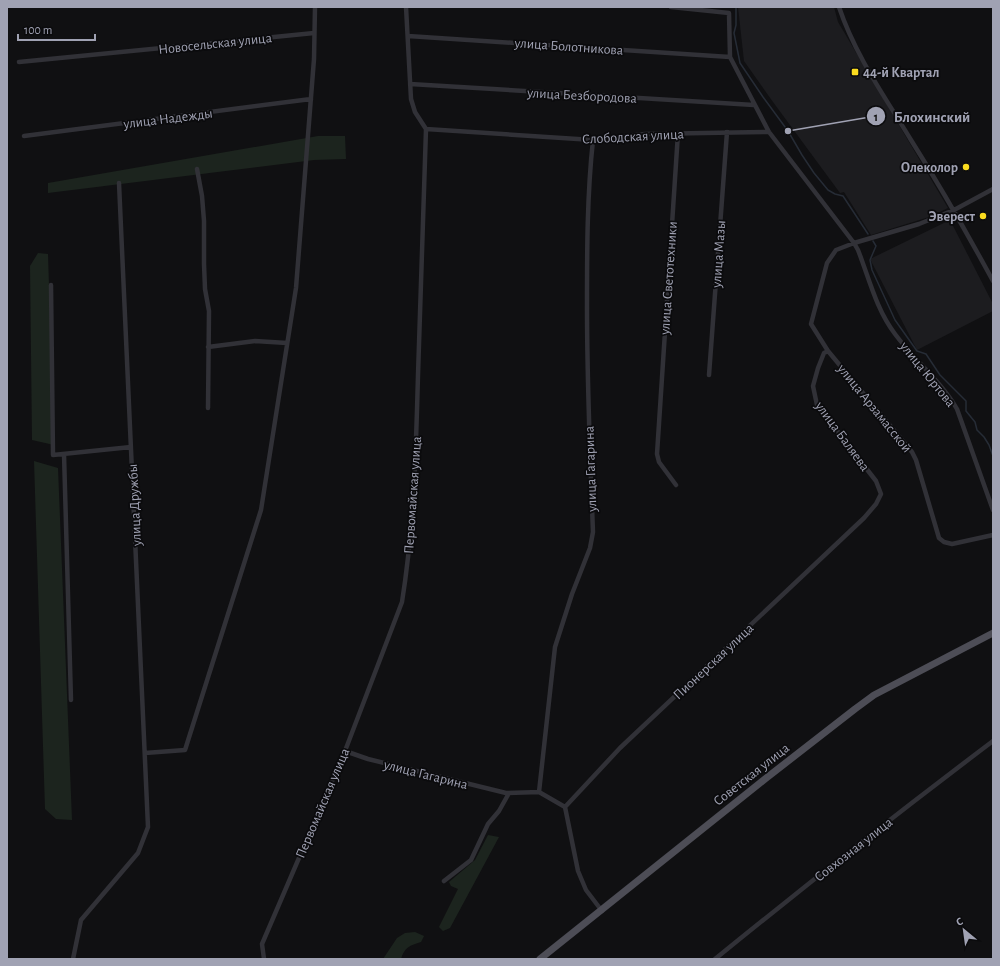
<svg xmlns="http://www.w3.org/2000/svg" width="1000" height="966" font-family="'Alegreya Sans',sans-serif">
<style>
.built{fill:#1c1c1f}
.green{fill:#1c241e}
.lines{fill:none;stroke-linecap:round;stroke-linejoin:round}
.stream{stroke:#262c36;stroke-width:1.5}
.minor{stroke:#313137;stroke-width:4.5}
.primary{stroke:#4d4d56;stroke-width:7}
.poi-dot{fill:#fbdc1f;stroke:#0b0b0d;stroke-width:1.5}
.labels{text-anchor:middle;stroke-width:3.5;stroke-linejoin:round;paint-order:stroke}
.street-label{font-size:14px;fill:#a0a2b3;stroke:#0b0b0d}
.poi-label{font-size:14px;font-weight:bold;fill:#a0a2b3;stroke:#0b0b0d;text-anchor:end}
.leader{fill:none;stroke:#a0a2b3;stroke-width:1.5}
.callout-dot{fill:#a0a2b3;stroke:#0b0b0d;stroke-width:1.5}
.mark-label{font-size:12px;text-anchor:middle;font-weight:bold;fill:#111}
.callout-label{font-size:15px;text-anchor:middle;font-weight:bold;fill:#a0a2b3;stroke:#0b0b0d;stroke-width:3.5;stroke-linejoin:round;paint-order:stroke}
</style>
<rect width="100%" height="100%" fill="#101012"/>
<path class="built" d="M 738,7 L 834,7 L 838,22 L 948,208 L 929,217 L 871,235 L 844,192 L 840,193 L 773,102 L 744,61 Z
M 950,220 L 993,304 L 993,311 L 917,350 L 870,259 Z"/>
<path class="green" d="M 318,136 L 345,136 L 346,159 L 314,160 L 48,193 L 48,183 Z
M 38,253 L 48,254 L 54,445 L 32,440 L 30,266 Z
M 34,461 L 58,468 L 72,820 L 56,819 L 45,809 Z
M 488,835 L 499,837 L 450,928 L 443,931 L 439,927 L 458,889 L 451,886 L 449,882 L 475,860 Z
M 415,932 L 424,936 L 421,942 C 410,945 404,948 401,959 L 383,959 L 397,938 L 405,933 Z"/>
<g class="lines">
<path class="stream" d="M 736,7 L 736,25 L 734,33 L 740,63 L 763,97 L 788,131 L 802,155 L 814,173 L 828,190 L 835,194 L 843,196 L 868,234
M 873,241 L 876,246 L 870,260 L 872,270 L 895,320 L 917,351 L 926,354 L 940,375 L 966,401 L 966,411 L 975,422 L 977,430 L 984,437 L 989,445 L 993,456"/>
<path class="minor" d="M 671,7 L 729,13 L 730,57 L 769,132 L 854,243 L 858,250 C 869,278 876,309 895,334 C 914,360 941,381 957,409 L 993,510
M 839,7 C 855,55 885,97 911,140 C 940,186 967,233 993,281
M 408,36 L 730,57
M 19,62 L 314,33
M 410,84 L 754,105
M 426,129 L 593,140 L 645,134 L 769,132
M 24,136 L 311,99
M 593,140 C 587,195 587,251 587,307 C 587,382 590,457 593,532 L 590,548 L 572,594 L 555,647 L 539,792 L 565,807 L 578,871 L 586,890 L 602,911
M 197,169 L 202,196 L 204,221 L 204,264 L 205,289 L 209,311 L 208,408
M 993,189 L 954,210 L 919,224 L 854,243 L 836,250 L 827,263 L 811,324 L 828,351 L 912,452 L 916,460 L 939,538 L 944,542 L 952,544 L 993,535
M 51,285 L 53,455 L 131,447
M 208,347 L 255,341 L 287,343
M 709,375 L 727,132
M 64,454 L 71,700
M 676,485 L 659,462 L 657,454 L 678,133
M 345,751 L 368,759 L 506,793 L 539,792
M 145,753 L 185,750 L 261,510 L 296,288 L 314,59 L 315,7
M 565,807 L 620,748 L 864,518 L 876,504 L 881,494 L 876,481 L 817,405 L 813,386 L 818,368 L 824,353 L 828,351
M 444,881 L 471,860 L 488,824 L 499,811 L 509,793
M 73,959 L 81,920 L 138,853 L 148,827 L 119,183
M 264,959 L 262,944 L 345,751 L 402,602 C 414,527 416,451 418,375 C 421,293 423,211 426,129 L 415,112 L 411,99 L 406,7
M 715,959 C 806,885 899,812 993,741"/>
<path class="primary" d="M 540,959 L 765,779 L 855,709 L 874,695 L 993,633"/>
</g>
<g class="poi-dot">
<rect x="851" y="68" width="8" height="8" rx="2"/>
<circle cx="966" cy="167" r="4"/>
<circle cx="983" cy="216" r="4"/>
</g>
<g class="labels">
<g class="street-label">
<text transform="translate(215 43) rotate(-6)" y="5">Новосельская улица</text>
<text transform="translate(569 46) rotate(4)" y="5">улица Болотникова</text>
<text transform="translate(582 95) rotate(3)" y="5">улица Безбородова</text>
<text transform="translate(168 118) rotate(-7)" y="5">улица Надежды</text>
<text transform="translate(633 136) rotate(-3)" y="5">Слободская улица</text>
<text transform="translate(718 254) rotate(-86)" y="5">улица Мазы</text>
<text transform="translate(668 278) rotate(-86)" y="5">улица Светотехники</text>
<text transform="translate(928 374) rotate(51)" y="5">улица Юртова</text>
<text transform="translate(875 408) rotate(51)" y="5">улица Арзамасской</text>
<text transform="translate(843 436) rotate(54)" y="5">улица Баляева</text>
<text transform="translate(590 469) rotate(-92)" y="5">улица Гагарина</text>
<text transform="translate(412 495) rotate(-86)" y="5">Первомайская улица</text>
<text transform="translate(134 505) rotate(-93)" y="5">улица Дружбы</text>
<text transform="translate(713 661) rotate(-43)" y="5">Пионерская улица</text>
<text transform="translate(426 774) rotate(14)" y="5">улица Гагарина</text>
<text transform="translate(751 774) rotate(-38)" y="5">Советская улица</text>
<text transform="translate(322 803) rotate(-67)" y="5">Первомайская улица</text>
<text transform="translate(853 849) rotate(-38)" y="5">Совхозная улица</text>
</g>
<g class="poi-label">
<text x="863" y="77" text-anchor="start">44-й Квартал</text>
<text x="958" y="172">Олеколор</text>
<text x="975" y="221">Эверест</text>
</g>
</g>
<path class="leader" d="M788 131L876 116"/>
<g class="callout-dot">
<circle cx="788" cy="131" r="4"/>
<circle cx="876" cy="116" r="10"/>
</g>
<g class="mark-label">
<text x="876" y="121">1</text>
</g>
<g class="callout-label">
<text x="932" y="122">Блохинский</text>
</g>
<rect width="1000" height="966" fill="none" stroke="#a0a2b3" stroke-width="16"/>
<g transform="translate(964 930) rotate(331)" stroke="#0b0b0d" stroke-width="3" paint-order="stroke">
<path d="M0-3L7 15L0 10L-7 15Z" fill="#a0a2b3"/>
<text y="-6" font-size="11" font-weight="bold" text-anchor="middle" fill="#a0a2b3">С</text>
</g>
<path d="M18 34v6h77v-6" fill="none" stroke="#a0a2b3" stroke-width="2"/>
<text x="24" y="34" font-size="12" fill="#a0a2b3" stroke="#0b0b0d" stroke-width="3" paint-order="stroke">100 m</text>
</svg>
